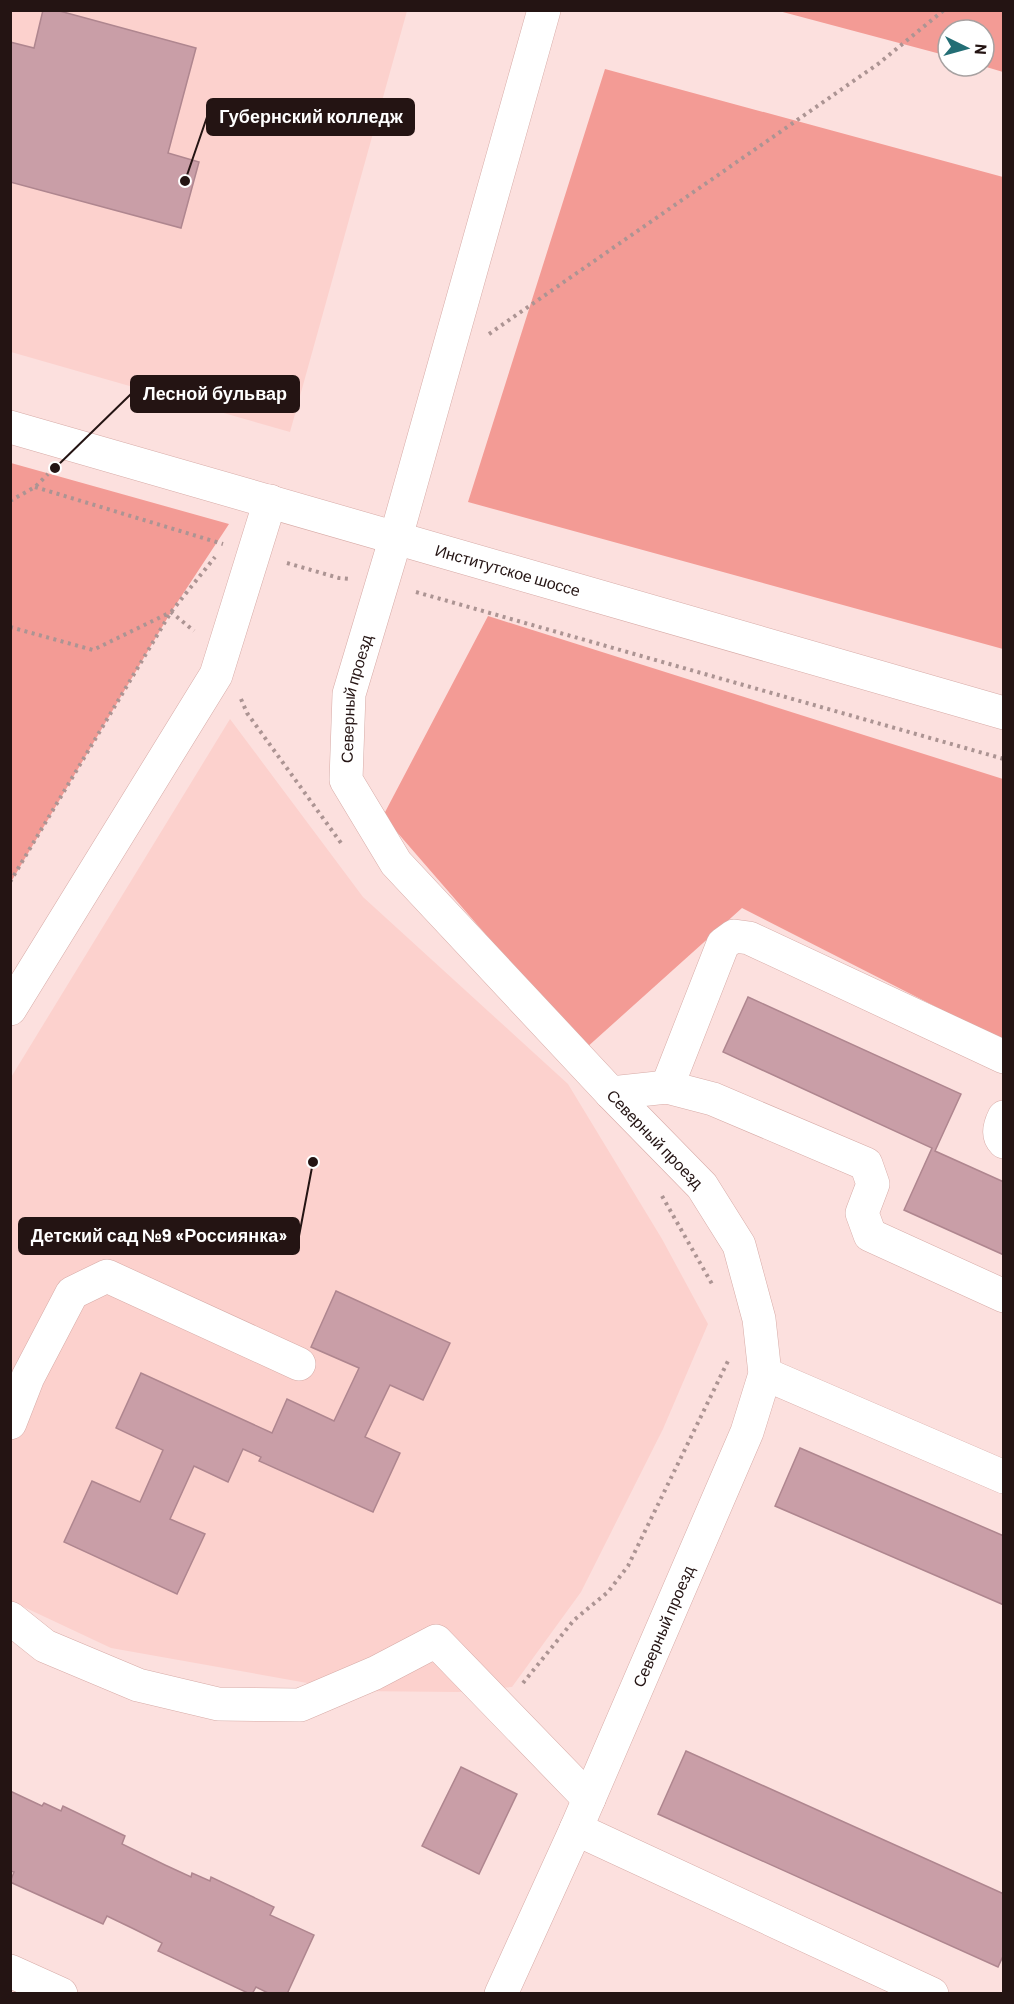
<svg xmlns="http://www.w3.org/2000/svg" width="1014" height="2004" font-family="Barlow,sans-serif">
<style>
.built{fill:#fcd1cd}
.green{fill:#f39b95}
.building{fill:#c99ea7;stroke:#af868f;stroke-width:1.5}
.lines{fill:none;stroke-linecap:round;stroke-linejoin:round}
.minor-casing{stroke:#d7aba7;stroke-width:34}
.path{stroke:#ac9493;stroke-width:4;stroke-dasharray:3 4.5;stroke-linecap:butt}
.minor{stroke:#fff;stroke-width:33}
.labels{text-anchor:middle;stroke-width:5;stroke-linejoin:round;paint-order:stroke}
.street-label{font-size:16px;fill:#241413;stroke:#fff}
.leader{fill:none;stroke:#241413;stroke-width:2}
.callout-dot{fill:#241413;stroke:#fff;stroke-width:2}
.callout{fill:#241413;stroke:#241413;stroke-width:2}
.callout-label{font-size:18px;text-anchor:middle;font-weight:bold;fill:#fff}
</style>
<rect width="100%" height="100%" fill="#fce0de"/>
<path class="built" d="M 10,11 L 407,11 L 290,432 L 11,352 Z
M 230,719 L 363,897 L 568,1084 L 662,1239 L 708,1324 L 663,1429 L 581,1592 L 512,1687 L 458,1692 L 352,1691 L 111,1648 L 11,1601 L 10,1079 Z"/>
<path class="green" d="M 779,11 L 1003,11 L 1003,72 L 983,66 L 984,30 L 948,30 L 948,56 Z
M 605,69 L 1003,177 L 1003,649 L 468,502 Z
M 11,463 L 229,524 L 171,612 L 11,882 Z
M 488,616 L 1003,779 L 1003,1041 L 742,908 L 585,1049 L 383,816 Z"/>
<path class="building" d="M 43,10 L 56,10 L 196,48 L 168,153 L 199,162 L 181,228 L 10,182 L 10,42 L 34,48 Z
M 748,997 L 961,1094 L 935,1151 L 1004,1182 L 1004,1255 L 904,1210 L 932,1148 L 723,1052 Z
M 336,1291 L 450,1343 L 423,1400 L 390,1385 L 365,1437 L 400,1453 L 373,1512 L 259,1461 L 261,1457 L 243,1449 L 228,1482 L 194,1466 L 170,1519 L 205,1534 L 177,1594 L 64,1542 L 92,1481 L 140,1502 L 163,1450 L 116,1428 L 141,1373 L 272,1433 L 287,1399 L 334,1421 L 359,1368 L 311,1347 Z
M 800,1448 L 1004,1536 L 1004,1605 L 775,1506 Z
M 686,1751 L 1004,1894 L 1004,1954 L 998,1967 L 658,1814 Z
M 461,1767 L 517,1794 L 479,1874 L 422,1846 Z
M 10,1791 L 42,1806 L 44,1803 L 61,1811 L 63,1806 L 125,1836 L 122,1844 L 165,1865 L 191,1877 L 192,1873 L 210,1881 L 211,1877 L 274,1907 L 270,1915 L 314,1935 L 287,1994 L 270,1994 L 256,1987 L 252,1994 L 250,1994 L 158,1951 L 162,1943 L 134,1929 L 107,1916 L 103,1924 L 10,1882 L 14,1872 L 10,1871 Z"/>
<g class="lines">
<defs>
<g id="minor">
<path id="s1" d="M 10,427 L 1004,713"/>
<path d="M 10,1009 L 216,675 L 270,501"/>
<path d="M 667,1087 L 723,944 L 734,936 L 749,938 L 1004,1057"/>
<path d="M 611,1093 L 667,1087 L 713,1099 L 866,1164 L 873,1184 L 862,1213 L 870,1235 L 1004,1296"/>
<path d="M 1004,1117 C 1000,1125 997,1135 1004,1142"/>
<path d="M 765,1374 L 1004,1477"/>
<path d="M 10,1423 L 28,1377 L 72,1293 L 107,1276 L 299,1364"/>
<path d="M 10,1618 L 45,1646 L 138,1685 L 218,1704 L 300,1705 L 375,1673 L 436,1641 L 589,1799"/>
<path d="M 576,1829 L 932,1994"/>
<path d="M 10,1971 L 61,1994"/>
<path id="s2" d="M 501,1994 L 576,1829 L 747,1432 L 765,1374 L 759,1319 L 739,1245 L 702,1186 L 611,1093 L 396,863 L 346,780 L 349,694 L 396,537 L 544,10"/>
</g>
</defs>
<use href="#minor" class="minor-casing"/>
<path class="path" d="M 489,334 L 878,64 L 944,10
M 35,487 L 223,544
M 10,501 L 35,487 L 48,474
M 287,563 L 339,578 L 350,579
M 416,592 L 1004,759
M 10,627 L 93,650 L 171,612 L 194,631
M 241,699 L 247,713 L 341,843
M 10,882 L 171,612 L 215,557
M 662,1196 L 712,1284
M 523,1683 L 574,1620 L 608,1592 L 628,1566 L 729,1359"/>
<use href="#minor" class="minor"/>
</g>
<g class="labels">
<g class="street-label">
<text dy="6" stroke="none"><textPath href="#s1" startOffset="518">Институтское шоссе</textPath></text>
<text dy="6" stroke="none"><textPath href="#s2" startOffset="1500">Северный проезд</textPath></text>
<text transform="translate(655 1139) rotate(46)" y="6">Северный проезд</text>
<text dy="6" stroke="none"><textPath href="#s2" startOffset="402">Северный проезд</textPath></text>
</g>
</g>
<path class="leader" d="M185 181L207 117M55 468L131 394M313 1162L299 1236"/>
<g class="callout-dot">
<circle cx="185" cy="181" r="6"/>
<circle cx="55" cy="468" r="6"/>
<circle cx="313" cy="1162" r="6"/>
</g>
<g class="callout">
<rect x="207" y="99" width="207" height="36" rx="6"/>
<rect x="131" y="376" width="168" height="36" rx="6"/>
<rect x="19" y="1218" width="280" height="36" rx="6"/>
</g>
<g class="callout-label">
<text x="311" y="123">Губернский колледж</text>
<text x="215" y="400">Лесной бульвар</text>
<text x="159" y="1242">Детcкий сад №9 «Россиянка»</text>
</g>
<rect width="1014" height="2004" fill="none" stroke="#241413" stroke-width="24"/>
<g transform="translate(966 48) rotate(95)"><circle r="28" fill="#ffffff" stroke="#a7a1a1" stroke-width="1.5"/>
<path d="M0-4.5L10 22L0 15L-10 22Z" fill="#236e75"/>
<text y="-9" font-size="16" font-weight="bold" text-anchor="middle" fill="#241413">N</text>
</g>
</svg>
